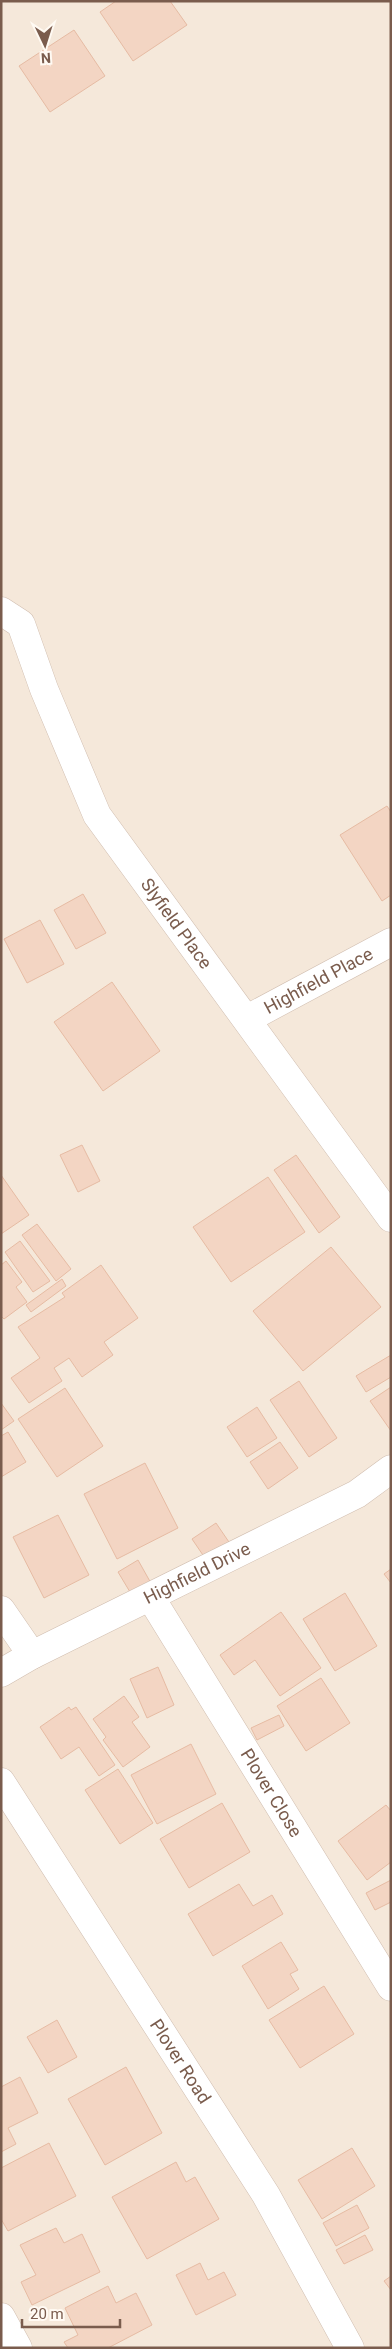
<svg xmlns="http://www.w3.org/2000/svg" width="392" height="2349" font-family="Roboto,sans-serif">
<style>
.residential{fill:#f5e8da}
.building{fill:#f3d5c3;stroke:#e6bba3}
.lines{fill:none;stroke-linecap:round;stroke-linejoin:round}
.minor-casing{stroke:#d1beb0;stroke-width:29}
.minor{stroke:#fff;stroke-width:28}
.labels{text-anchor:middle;stroke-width:5;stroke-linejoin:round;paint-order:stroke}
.street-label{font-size:18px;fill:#7a5c4d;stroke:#fffaf3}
</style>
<rect width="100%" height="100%" fill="#fdf6ec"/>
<path class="residential" d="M 1,1 L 391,1 L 391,2348 L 1,2348 Z"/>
<path class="building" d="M 116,1 L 170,1 L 187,25 L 133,61 L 100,12 Z
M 74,30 L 105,76 L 50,112 L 19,66 Z
M 387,806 L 391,812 L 391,895 L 382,901 L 340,835 Z
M 83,894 L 106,933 L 76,949 L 54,910 Z
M 40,920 L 64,964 L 27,983 L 4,939 Z
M 112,982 L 160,1051 L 103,1091 L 54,1022 Z
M 82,1145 L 100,1181 L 78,1192 L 60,1155 Z
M 296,1155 L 340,1217 L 319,1233 L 274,1170 Z
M 1,1175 L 29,1215 L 1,1234 Z
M 268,1177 L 305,1232 L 231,1282 L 193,1227 Z
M 37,1224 L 71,1269 L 56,1281 L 22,1235 Z
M 20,1241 L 50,1281 L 33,1292 L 5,1252 Z
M 331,1247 L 381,1307 L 303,1371 L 253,1311 Z
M 6,1261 L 22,1282 L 16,1287 L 27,1302 L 4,1319 L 1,1316 L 1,1265 Z
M 101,1265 L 138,1318 L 104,1342 L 113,1355 L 82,1377 L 69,1358 L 54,1368 L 62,1381 L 29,1403 L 11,1378 L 40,1358 L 18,1327 L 65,1297 L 62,1293 Z
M 62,1279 L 66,1286 L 31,1312 L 26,1305 Z
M 391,1355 L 391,1377 L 366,1392 L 356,1376 Z
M 299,1381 L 337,1438 L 309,1457 L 270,1400 Z
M 391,1387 L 391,1431 L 370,1401 Z
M 65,1388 L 103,1446 L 57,1477 L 18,1419 Z
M 1,1403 L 14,1421 L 1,1430 Z
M 257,1407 L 277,1438 L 247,1457 L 227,1427 Z
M 8,1432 L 26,1462 L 1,1477 L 1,1436 Z
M 280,1442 L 298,1468 L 268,1489 L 250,1462 Z
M 145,1463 L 178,1528 L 117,1559 L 84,1494 Z
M 58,1515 L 89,1575 L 44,1598 L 13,1537 Z
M 216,1523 L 231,1545 L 207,1561 L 192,1539 Z
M 138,1560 L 152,1585 L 133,1597 L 118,1572 Z
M 391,1569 L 391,1583 L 384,1574 Z
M 345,1593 L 377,1646 L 335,1671 L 303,1619 Z
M 281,1612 L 321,1668 L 280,1696 L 255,1660 L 234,1675 L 220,1655 Z
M 158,1667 L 174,1705 L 147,1718 L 130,1679 Z
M 321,1678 L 350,1723 L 306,1751 L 277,1706 Z
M 124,1696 L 139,1717 L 132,1722 L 150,1747 L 123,1767 L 103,1740 L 106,1737 L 93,1719 Z
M 69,1707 L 71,1710 L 76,1707 L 115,1765 L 99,1776 L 79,1747 L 61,1759 L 40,1727 Z
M 279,1715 L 284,1726 L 257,1740 L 251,1728 Z
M 191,1744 L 216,1794 L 157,1824 L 131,1775 Z
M 118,1769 L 153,1823 L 120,1844 L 85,1790 Z
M 222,1803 L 250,1852 L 189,1888 L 160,1839 Z
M 386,1805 L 391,1811 L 391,1862 L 367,1880 L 338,1841 Z
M 391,1880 L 391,1902 L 375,1910 L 366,1893 Z
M 239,1884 L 253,1906 L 272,1895 L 283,1914 L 213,1956 L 188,1914 Z
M 281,1942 L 298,1970 L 290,1974 L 299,1989 L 268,2009 L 242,1966 Z
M 324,1986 L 354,2034 L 300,2068 L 269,2020 Z
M 57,2020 L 77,2057 L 48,2073 L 27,2037 Z
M 126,2067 L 162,2133 L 105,2165 L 68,2099 Z
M 20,2077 L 38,2113 L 8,2128 L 16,2144 L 1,2152 L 1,2087 Z
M 49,2143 L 76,2196 L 8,2231 L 1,2219 L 1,2168 Z
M 352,2148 L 375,2186 L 322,2219 L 298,2180 Z
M 176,2162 L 186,2182 L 195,2177 L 219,2219 L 147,2259 L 112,2197 Z
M 357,2205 L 369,2228 L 336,2246 L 323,2223 Z
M 56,2228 L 64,2243 L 82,2234 L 100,2272 L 32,2305 L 21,2282 L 36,2275 L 20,2245 Z
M 365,2235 L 373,2250 L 344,2264 L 336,2250 Z
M 200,2263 L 208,2280 L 224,2272 L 236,2295 L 196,2315 L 176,2275 Z
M 391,2276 L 391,2290 L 384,2281 Z
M 108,2286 L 116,2303 L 136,2293 L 152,2325 L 108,2348 L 68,2348 L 64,2342 L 78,2335 L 65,2308 Z"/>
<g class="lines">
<defs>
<g id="minor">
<path id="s1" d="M 1,611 L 21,624 L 44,689 L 97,815 L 391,1218"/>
<path id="s2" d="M 247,1019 L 391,942"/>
<path id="s3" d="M 151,1598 L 391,1987"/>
<path d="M 1,1610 L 32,1655"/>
<path id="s4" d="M 1,1673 L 32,1655 L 357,1494 L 391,1469"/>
<path id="s5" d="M 1,1782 L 266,2195 L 350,2348"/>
<path d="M 1,2317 L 18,2348"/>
</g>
</defs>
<use href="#minor" class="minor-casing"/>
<use href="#minor" class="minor"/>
</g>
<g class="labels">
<g class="street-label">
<text dy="6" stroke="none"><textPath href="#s1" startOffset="364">Slyfield Place</textPath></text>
<text dy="6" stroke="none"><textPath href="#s2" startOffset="81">Highfield Place</textPath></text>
<text dy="6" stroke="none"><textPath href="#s4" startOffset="220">Highfield Drive</textPath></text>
<text dy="6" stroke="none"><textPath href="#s3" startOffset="229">Plover Close</textPath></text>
<text dy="6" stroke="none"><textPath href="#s5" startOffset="332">Plover Road</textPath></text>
</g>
</g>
<rect width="392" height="2349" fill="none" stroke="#7a5c4d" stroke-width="5"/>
<g transform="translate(45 45) rotate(176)" stroke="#fffaf3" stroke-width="4" paint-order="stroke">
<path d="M0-4L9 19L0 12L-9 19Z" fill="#7a5c4d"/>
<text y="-8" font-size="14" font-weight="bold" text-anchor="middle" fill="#7a5c4d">N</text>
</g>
<path d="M22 2319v8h98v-8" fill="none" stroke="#7a5c4d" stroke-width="2.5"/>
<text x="30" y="2319" font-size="15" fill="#7a5c4d" stroke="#fffaf3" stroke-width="4" paint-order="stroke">20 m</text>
</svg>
